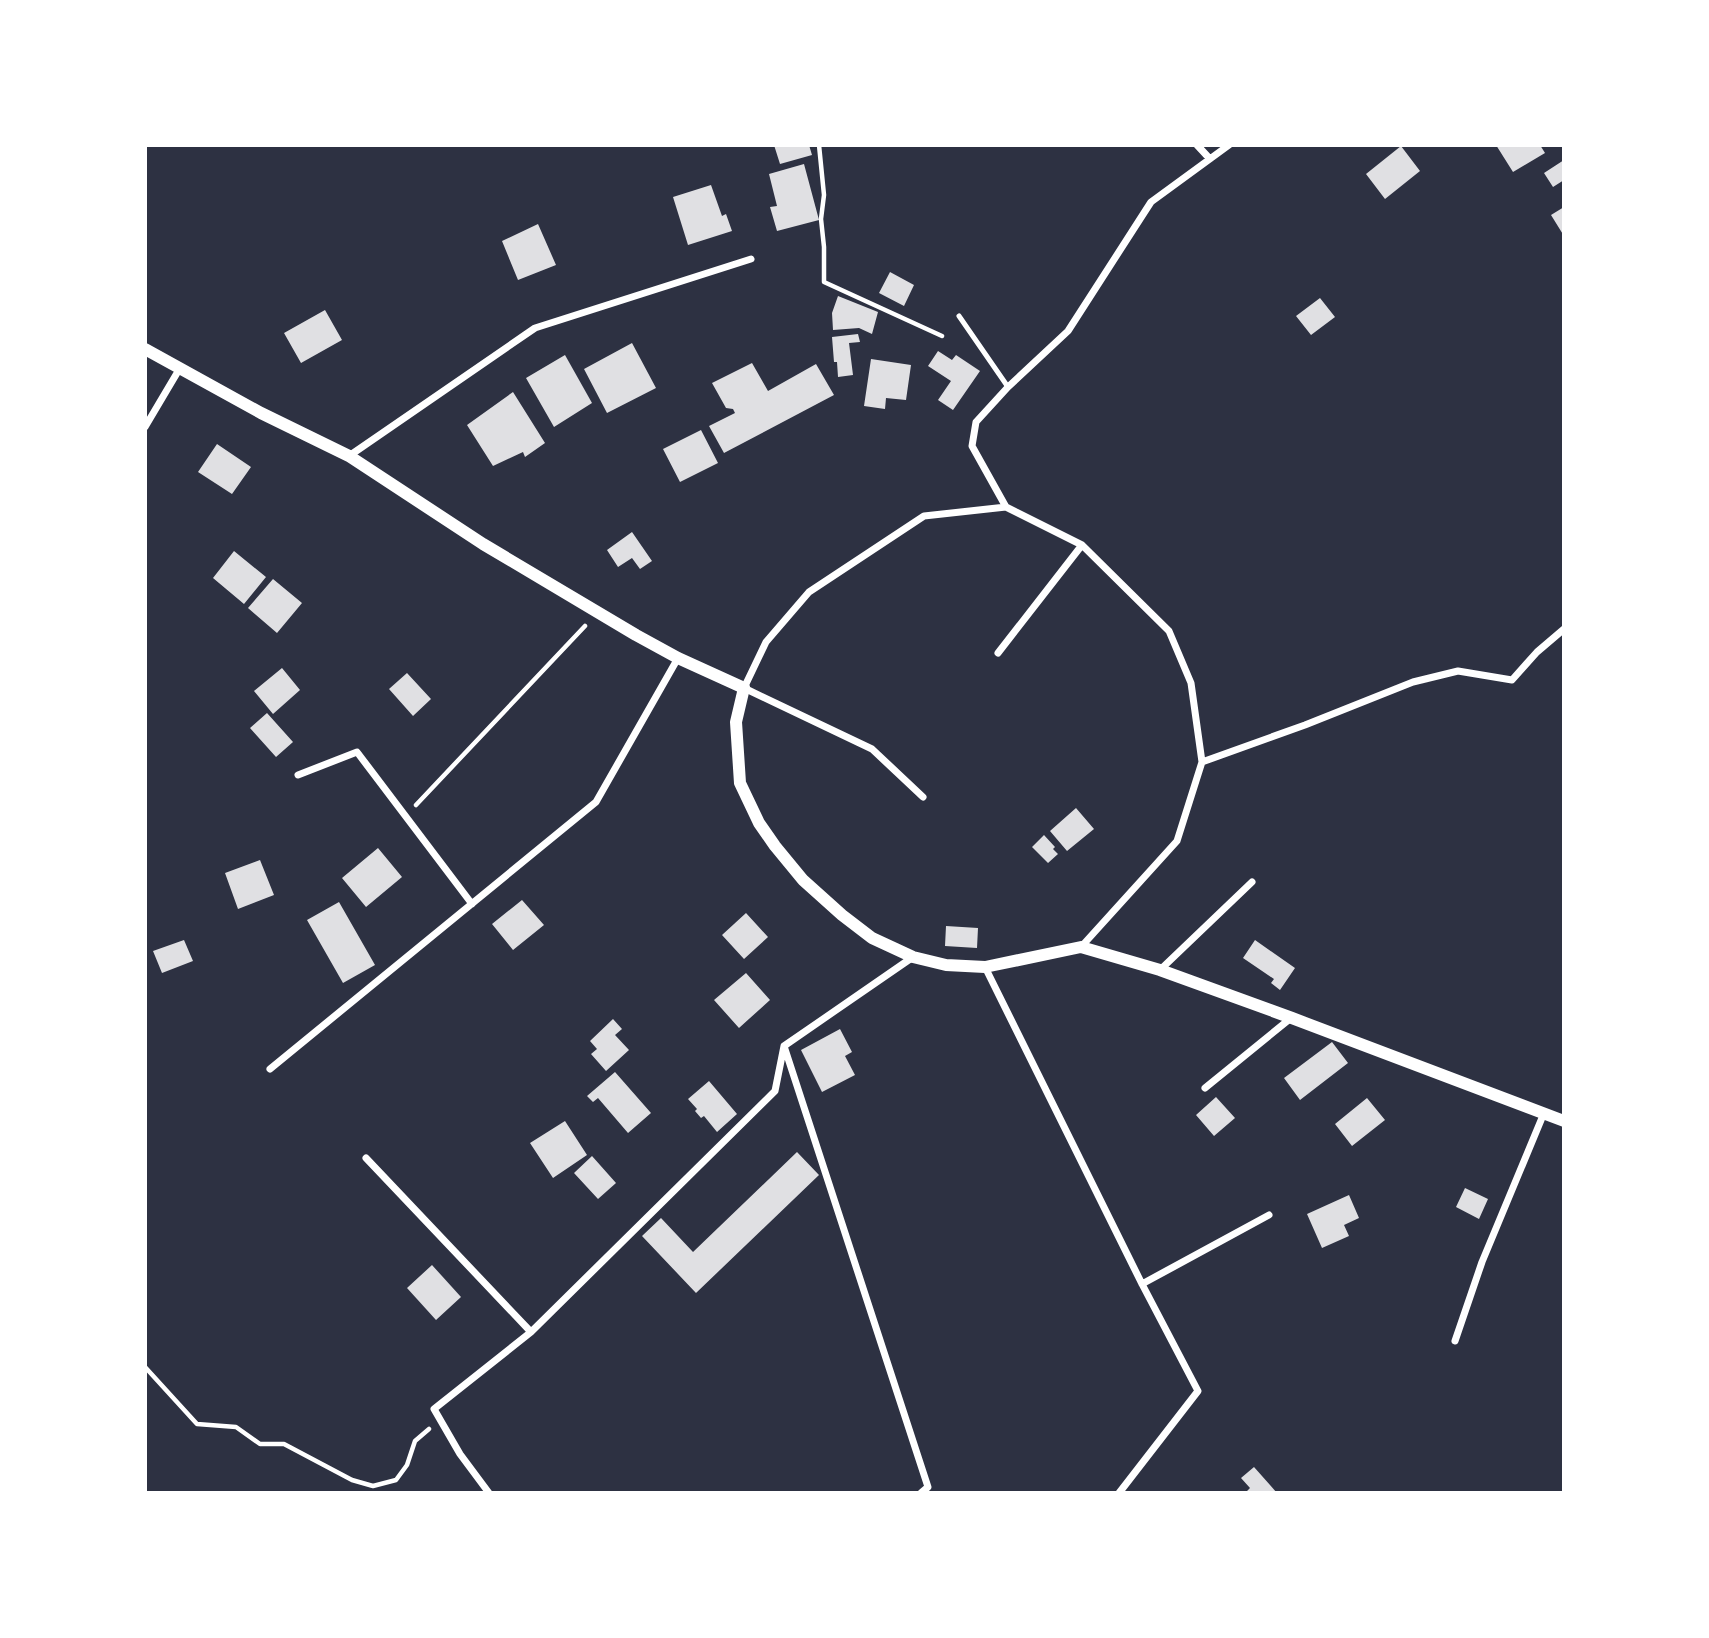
<svg xmlns="http://www.w3.org/2000/svg" width="1709" height="1638" font-family="Inter,sans-serif">
<style>
.building{fill:#e0e0e3}
.lines{fill:none;stroke-linecap:round;stroke-linejoin:round}
.path{stroke:#fff;stroke-width:4.5}
.service{stroke:#fff;stroke-width:5}
.minor{stroke:#fff;stroke-width:7}
.tertiary{stroke:#fff;stroke-width:12}
</style>
<rect width="100%" height="100%" fill="#2d3142"/>
<path class="building" d="M 774,145 L 809,145 L 812,155 L 780,164 Z
M 1496,145 L 1540,145 L 1545,153 L 1513,172 Z
M 1401,146 L 1420,171 L 1385,199 L 1366,174 Z
M 1564,160 L 1564,180 L 1553,187 L 1544,173 Z
M 804,164 L 819,220 L 777,231 L 770,207 L 777,206 L 769,174 Z
M 711,185 L 722,216 L 726,214 L 732,231 L 688,245 L 673,197 Z
M 1564,207 L 1564,236 L 1551,215 Z
M 538,224 L 556,265 L 518,280 L 502,241 Z
M 890,272 L 914,285 L 904,306 L 879,293 Z
M 838,296 L 878,312 L 872,334 L 859,328 L 833,330 L 832,313 Z
M 1320,298 L 1335,317 L 1311,335 L 1296,316 Z
M 325,310 L 342,340 L 301,363 L 284,333 Z
M 858,334 L 860,342 L 849,343 L 853,375 L 838,377 L 837,362 L 834,362 L 832,337 Z
M 632,343 L 656,388 L 607,413 L 584,369 Z
M 938,351 L 952,360 L 956,355 L 980,371 L 953,410 L 938,400 L 951,381 L 928,366 Z
M 565,355 L 592,403 L 554,427 L 526,378 Z
M 871,359 L 911,365 L 906,400 L 886,398 L 885,409 L 864,406 Z
M 752,363 L 768,391 L 816,364 L 834,395 L 724,453 L 709,426 L 735,413 L 733,409 L 726,408 L 712,383 Z
M 513,392 L 545,443 L 525,457 L 523,452 L 493,466 L 467,425 Z
M 701,430 L 718,463 L 680,482 L 663,449 Z
M 217,444 L 251,467 L 232,494 L 198,472 Z
M 632,532 L 652,561 L 640,569 L 632,558 L 618,567 L 607,550 Z
M 234,551 L 266,577 L 244,604 L 213,578 Z
M 273,579 L 302,603 L 277,633 L 248,608 Z
M 282,668 L 300,690 L 273,714 L 254,691 Z
M 407,673 L 431,699 L 413,716 L 389,689 Z
M 267,713 L 293,742 L 276,757 L 250,728 Z
M 1076,808 L 1094,829 L 1067,851 L 1050,831 Z
M 1044,835 L 1055,847 L 1053,849 L 1058,854 L 1048,863 L 1032,847 Z
M 378,848 L 402,877 L 366,907 L 342,878 Z
M 260,860 L 274,895 L 238,909 L 225,873 Z
M 522,900 L 544,925 L 513,950 L 492,924 Z
M 339,902 L 375,965 L 343,983 L 307,920 Z
M 746,913 L 768,937 L 744,959 L 722,935 Z
M 946,926 L 978,928 L 977,948 L 945,946 Z
M 184,940 L 193,961 L 162,973 L 153,951 Z
M 1255,940 L 1295,968 L 1280,990 L 1271,983 L 1274,979 L 1243,958 Z
M 746,973 L 770,1000 L 739,1028 L 714,1000 Z
M 613,1019 L 622,1029 L 615,1035 L 629,1050 L 606,1071 L 591,1054 L 597,1049 L 590,1041 Z
M 840,1029 L 852,1052 L 845,1056 L 855,1075 L 822,1092 L 801,1050 Z
M 1332,1042 L 1348,1063 L 1300,1100 L 1284,1078 Z
M 615,1072 L 651,1113 L 628,1133 L 598,1098 L 593,1102 L 587,1096 Z
M 709,1081 L 737,1114 L 717,1132 L 704,1116 L 701,1118 L 695,1111 L 697,1109 L 688,1099 Z
M 1216,1097 L 1235,1118 L 1214,1136 L 1196,1115 Z
M 1367,1098 L 1385,1120 L 1352,1146 L 1335,1124 Z
M 565,1121 L 587,1155 L 553,1178 L 530,1143 Z
M 797,1152 L 819,1175 L 696,1293 L 642,1236 L 661,1218 L 693,1252 Z
M 592,1156 L 616,1183 L 598,1199 L 574,1173 Z
M 1465,1188 L 1488,1199 L 1479,1219 L 1456,1207 Z
M 1349,1195 L 1359,1218 L 1344,1225 L 1349,1236 L 1322,1248 L 1307,1214 Z
M 432,1265 L 461,1297 L 436,1320 L 407,1288 Z
M 1254,1467 L 1277,1493 L 1245,1493 L 1250,1488 L 1241,1478 Z"/>
<g class="lines">
<path class="path" d="M 819,145 L 824,195 L 821,219 L 824,247 L 824,282 L 942,336
M 416,805 L 585,626
M 145,1367 L 197,1424 L 236,1427 L 260,1444 L 284,1444 L 352,1480 L 373,1486 L 396,1480 L 407,1465 L 415,1441 L 429,1429"/>
<path class="service" d="M 959,316 L 1008,387"/>
<path class="minor" d="M 1197,145 L 1210,159
M 145,427 L 180,368
M 349,456 L 535,328 L 751,259
M 1006,507 L 972,446 L 976,422 L 1008,387 L 1068,331 L 1151,202 L 1229,145
M 998,653 L 1082,545
M 1202,762 L 1305,725 L 1413,682 L 1458,671 L 1512,680 L 1537,652 L 1564,629
M 298,775 L 357,752 L 472,904
M 923,797 L 872,749 L 744,688 L 766,642 L 809,592 L 924,516 L 1006,507 L 1082,545 L 1169,631 L 1191,683 L 1202,762 L 1177,841 L 1081,947
M 913,957 L 784,1046 L 928,1487 L 921,1493
M 985,967 L 1142,1284 L 1198,1391 L 1119,1493
M 1160,970 L 1252,882
M 270,1069 L 596,802 L 678,658
M 1205,1088 L 1291,1018
M 366,1158 L 531,1332
M 1142,1284 L 1269,1215
M 1455,1341 L 1482,1262 L 1544,1113
M 489,1493 L 460,1454 L 434,1409 L 531,1332 L 775,1091 L 784,1046"/>
<path class="tertiary" d="M 145,349 L 261,413 L 349,456 L 483,544 L 636,635 L 678,658 L 744,688 L 736,722 L 740,783 L 759,823 L 775,846 L 803,880 L 842,915 L 872,938 L 913,957 L 946,965 L 985,967 L 1081,947 L 1160,970 L 1292,1018 L 1564,1121"/>
</g>
<rect width="1709" height="1638" fill="none" stroke="#ffffff" stroke-width="294"/>
</svg>
